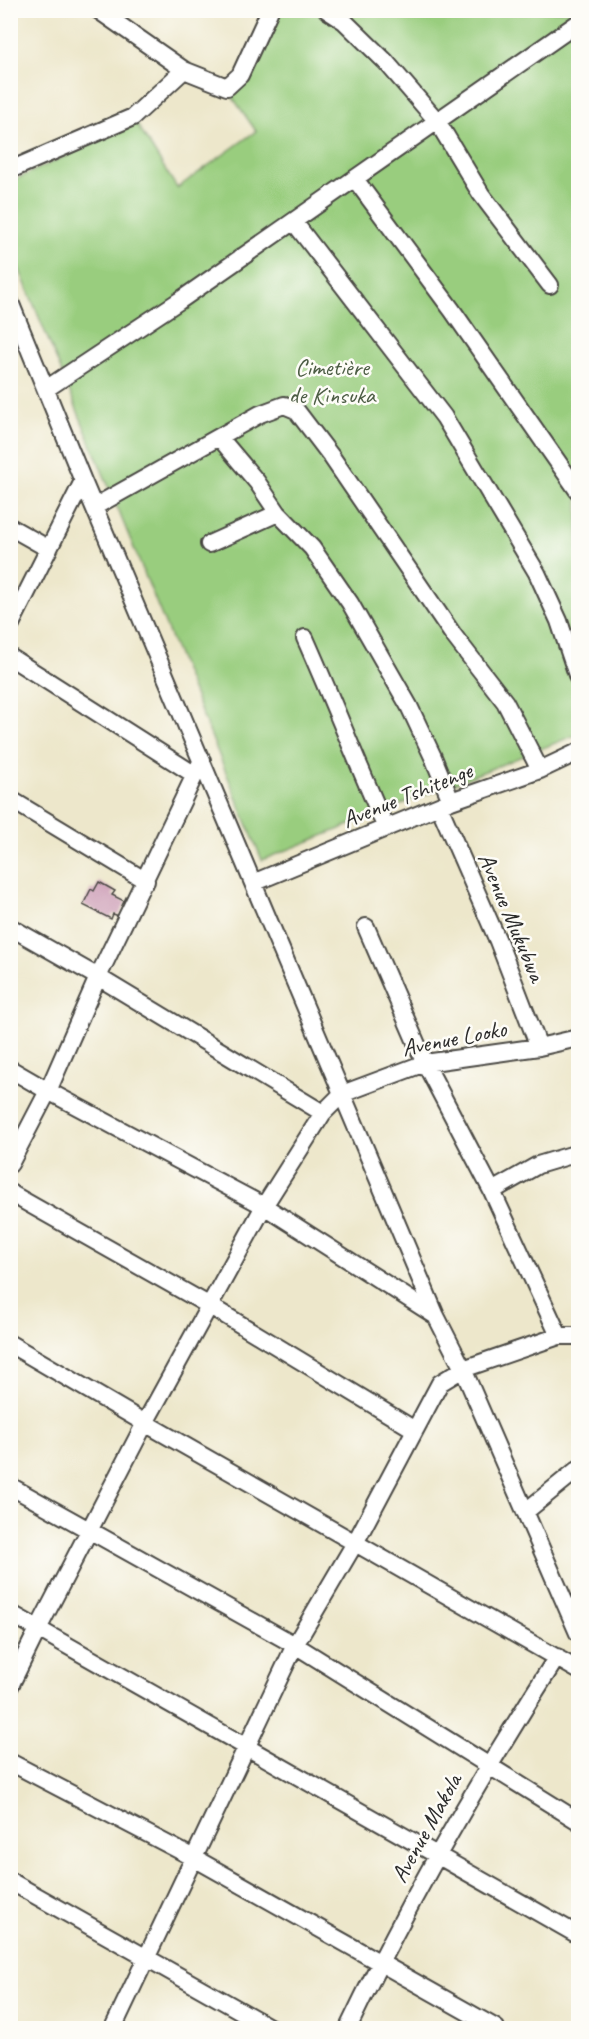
<svg xmlns="http://www.w3.org/2000/svg" width="589" height="2039" font-family="Caveat,sans-serif">
<style>
.green{fill:#99cd7e;stroke:#627c54;stroke-width:1.5}
.building{fill:#ca98b3}
.lines{fill:none;stroke-linecap:round;stroke-linejoin:round}
.minor-casing{stroke:#484743;stroke-width:20}
.minor{stroke:#fff;stroke-width:16}
.labels{text-anchor:middle;stroke-width:5;stroke-linejoin:round;paint-order:stroke}
.park-label{font-size:24px;fill:#4c5c44;stroke:#fdfcf7}
.street-label{font-size:24px;fill:#2b2b2b;stroke:#fdfcf7}
</style>
<rect width="100%" height="100%" fill="#fdfcf7"/>
<filter id="ink" filterUnits="userSpaceOnUse"><feTurbulence type="fractalNoise" baseFrequency=".0167" numOctaves="2"/><feDisplacementMap in="SourceGraphic" scale="12" xChannelSelector="R" yChannelSelector="G"/><feConvolveMatrix kernelMatrix="1 2 1 2 8 2 1 2 1" color-interpolation-filters="sRGB"/></filter>
<filter id="wash" filterUnits="userSpaceOnUse"><feTurbulence type="fractalNoise" baseFrequency=".008" numOctaves="4" result="noise"/><feDisplacementMap in="SourceGraphic" scale="24" xChannelSelector="R" yChannelSelector="G"/><feGaussianBlur stdDeviation="1.35" result="paint"/><feColorMatrix in="noise" values="0 0 0 0 0 0 0 0 0 0 0 0 0 0 0 0 0 1.4 0 .05"/><feComposite in="paint" operator="in"/></filter>
<g filter="url(#wash)">
<rect width="100%" height="100%" fill="#ede7cb"/>
<path class="green" d="M 279,11 L 578,11 L 578,734 L 262,860 L 11,249 L 10,182 L 136,123 L 177,188 L 256,131 L 231,95 Z"/>
<g id="blocks">
<path class="building" d="M 99,882 L 115,891 L 112,895 L 126,902 L 119,916 L 113,914 L 111,919 L 83,905 L 91,889 L 94,891 Z"/>
</g>
</g>
<g filter="url(#ink)">
<use href="#blocks" fill-opacity="0" stroke="#484743" stroke-width="1.5"/>
<g class="lines">
<defs>
<path id="minor" d="M 98,10 L 184,70 L 227,87 L 240,75 L 270,10
M 327,10 L 344,21 L 386,62 L 437,121 L 481,194 L 550,285
M 10,170 L 133,117 L 184,70
M 355,179 L 452,310 L 578,491
M 294,222 L 444,417 L 537,573 L 559,621 L 578,678
M 10,302 L 83,481 L 436,1316 L 463,1369 L 578,1633
M 46,389 L 179,301 L 578,23
M 219,437 L 257,482 L 278,513 L 312,548 L 350,603 L 409,706 L 433,757 L 451,801
M 94,507 L 260,414 L 284,405 L 296,410 L 331,456 L 454,636 L 505,702 L 540,770
M 10,527 L 49,549
M 209,544 L 278,513
M 10,626 L 83,481
M 305,638 C 333,701 358,765 386,828
M 10,657 L 195,775
M 10,799 L 146,881
M 439,806 L 498,941 L 539,1047
M 253,883 L 451,801 L 540,770 L 578,752
M 10,927 L 98,977 L 323,1113
M 366,927 L 425,1063 L 492,1191 L 559,1336
M 10,1069 L 48,1091 L 264,1206 L 436,1316
M 10,1164 L 48,1091 L 98,977 L 202,760
M 492,1191 L 538,1165 L 578,1153
M 10,1193 L 210,1306 L 415,1430
M 10,1344 L 145,1423 L 578,1670
M 10,1486 L 295,1645 L 578,1821
M 525,1512 L 578,1469
M 10,1613 L 578,1935
M 10,1686 L 38,1629 L 145,1423 L 264,1206 L 323,1113 L 342,1094 L 425,1063 L 539,1047 L 578,1038
M 10,1762 L 194,1858 L 496,2028
M 10,1881 L 271,2028
M 113,2028 L 295,1645 L 355,1543 L 440,1383 L 463,1369 L 559,1336 L 578,1336
M 348,2028 C 409,1900 480,1777 557,1657"/>
</defs>
<use href="#minor" class="minor-casing"/>
<use href="#minor" class="minor"/>
</g>
</g>
<g class="labels">
<g class="park-label">
<text x="332" y="375">Cimetière<tspan x="332" dy="28">de Kinsuka</tspan></text>
</g>
<g class="street-label">
<text transform="translate(407 795) rotate(-22)" y="8">Avenue Tshitenge</text>
<text transform="translate(512 917) rotate(67)" y="8">Avenue Mukubwa</text>
<text transform="translate(454 1038) rotate(-11)" y="8">Avenue Looko</text>
<text transform="translate(426 1828) rotate(-61)" y="8">Avenue Makola</text>
</g>
</g>
<rect width="589" height="2039" fill="none" stroke="#fdfcf7" stroke-width="36"/>
</svg>
